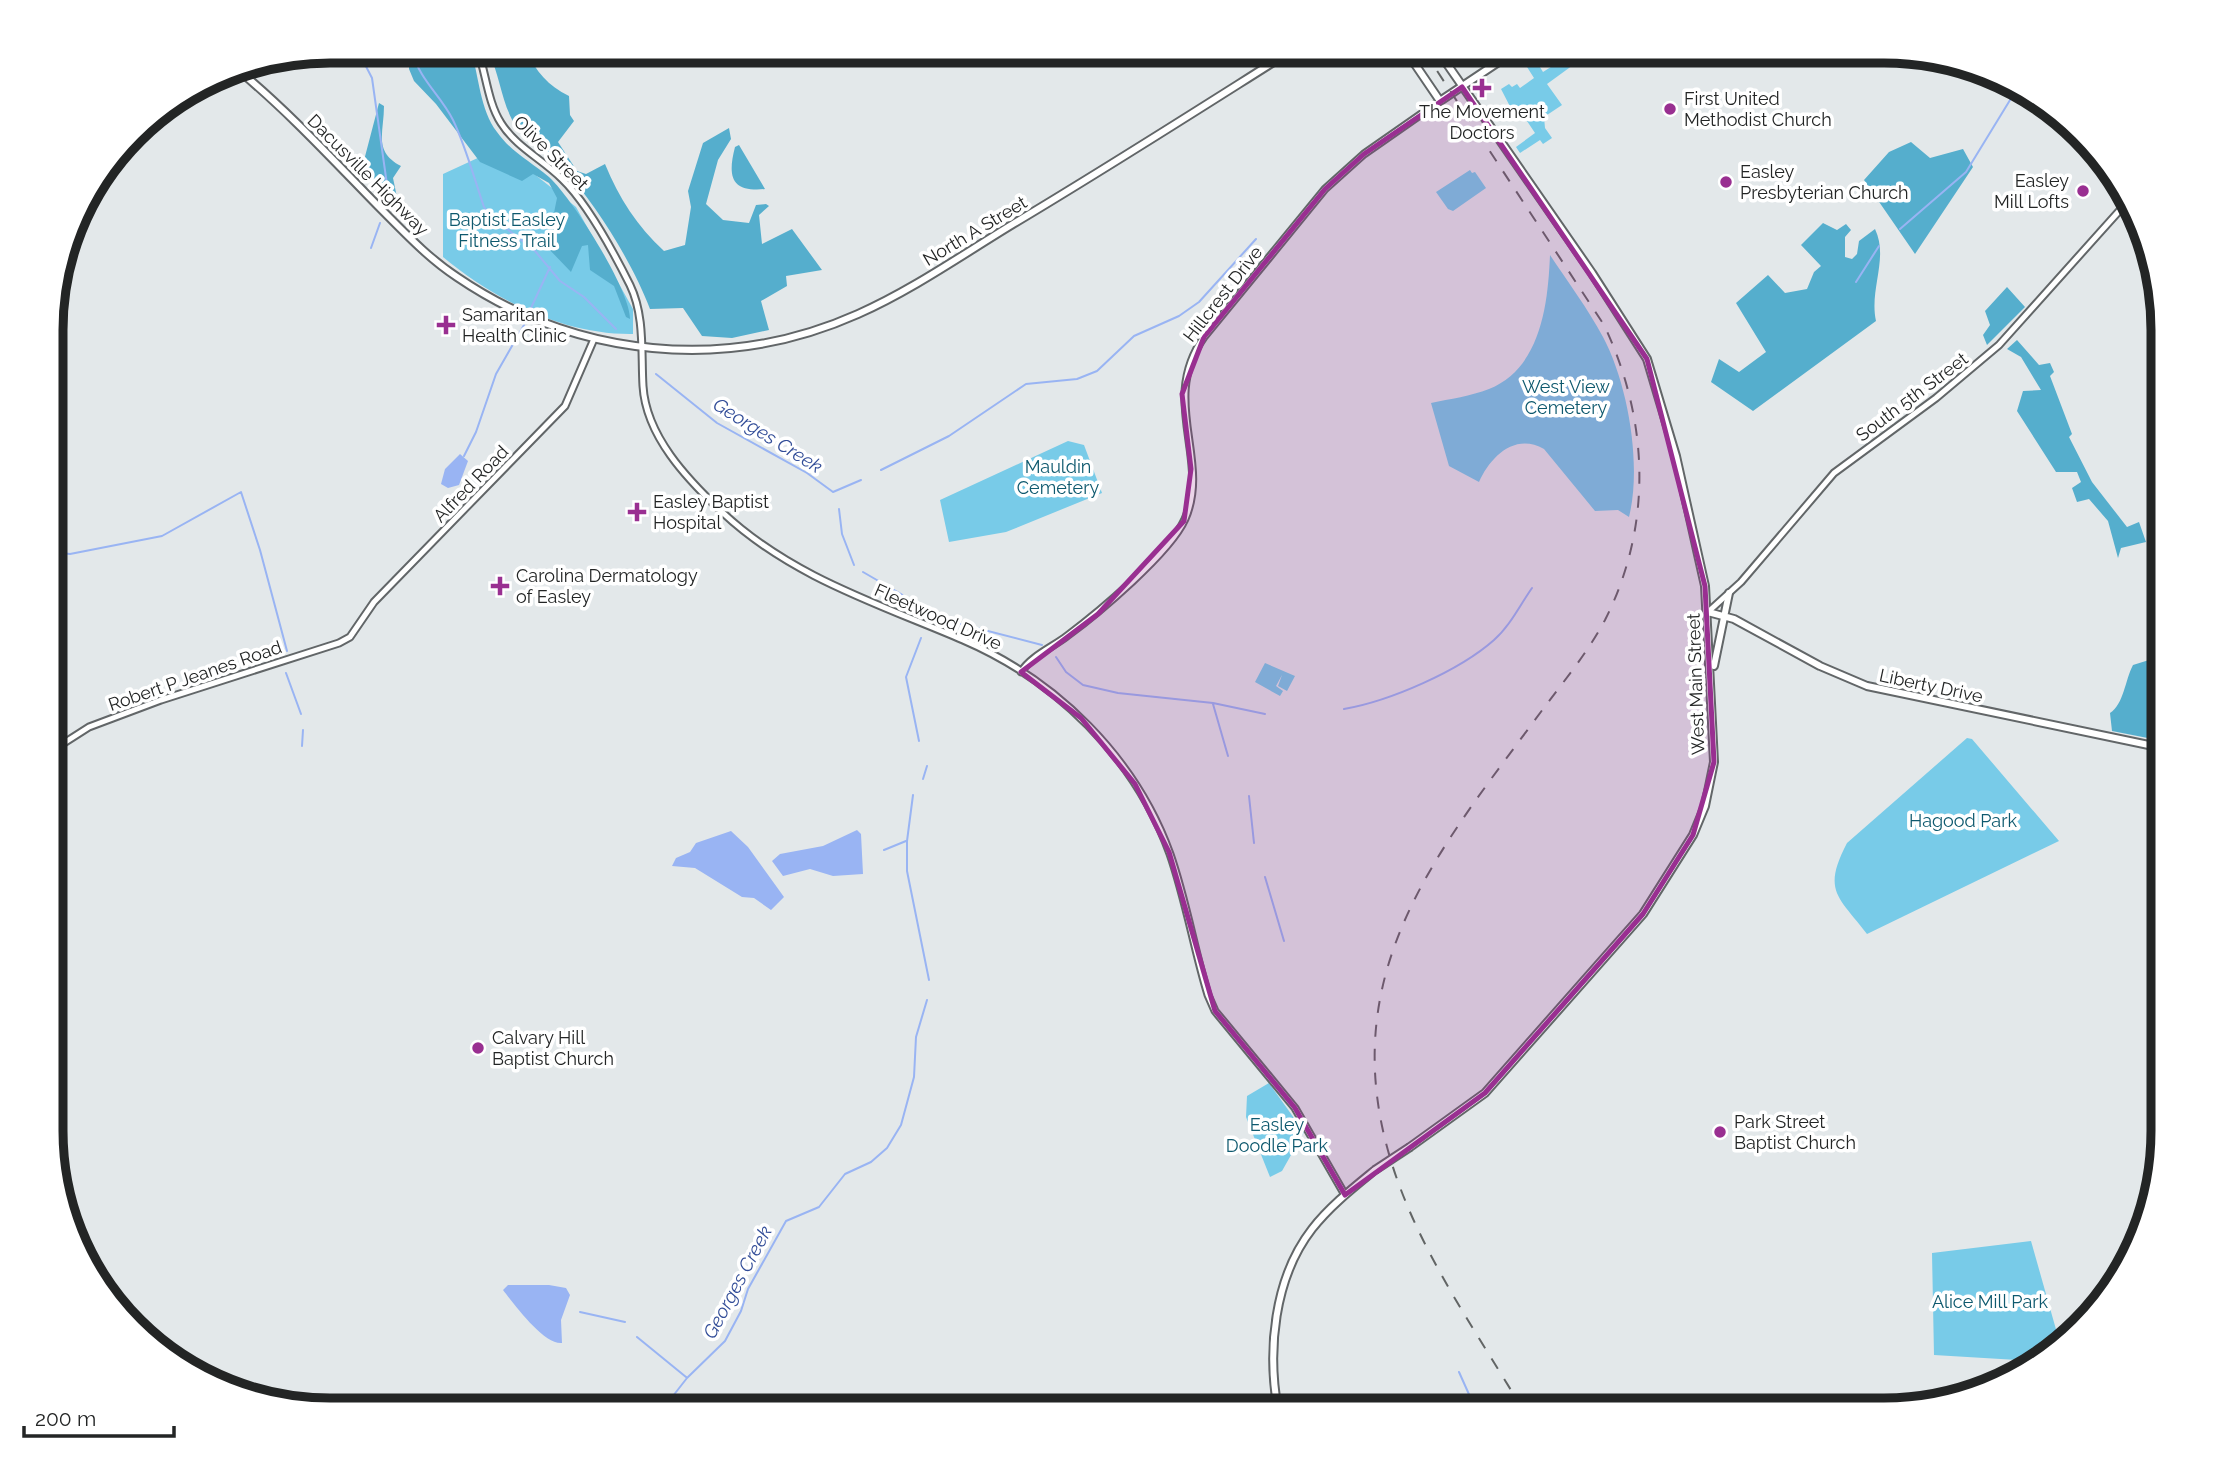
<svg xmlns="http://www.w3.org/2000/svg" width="2214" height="1461" font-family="Raleway,sans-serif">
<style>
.green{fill:#78cbe8}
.forest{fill:#55aecd}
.water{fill:#99b4f3}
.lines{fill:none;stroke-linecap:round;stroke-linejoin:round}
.stream{stroke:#99b4f3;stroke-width:2}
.minor-casing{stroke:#626668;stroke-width:9}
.major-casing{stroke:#626668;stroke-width:10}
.minor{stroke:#fff;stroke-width:5}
.major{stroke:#fff;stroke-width:6}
.rail{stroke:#626565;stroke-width:2;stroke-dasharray:12 12;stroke-linecap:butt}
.major-bridge-casing{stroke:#626668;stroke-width:10;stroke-linecap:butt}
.major-bridge{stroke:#fff;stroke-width:6}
.marked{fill:#992f91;fill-opacity:0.2;stroke:#992f91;stroke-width:5;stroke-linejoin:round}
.poi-dot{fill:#992f91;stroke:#fff;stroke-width:2.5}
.labels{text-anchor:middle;stroke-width:7;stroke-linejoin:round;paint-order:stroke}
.poi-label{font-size:18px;fill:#232525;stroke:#fff;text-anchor:start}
.street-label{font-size:18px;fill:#232525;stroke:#fff}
.park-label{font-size:18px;fill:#0e596e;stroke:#fff}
.water-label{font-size:19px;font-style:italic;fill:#324d98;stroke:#fff}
.rim{fill:none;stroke:#232525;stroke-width:9}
</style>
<rect width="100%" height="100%" fill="#e3e8ea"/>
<path class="green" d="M 1530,51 L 1543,72 L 1576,51 L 1591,52 L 1547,84 L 1562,105 L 1544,117 L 1545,128 L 1552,138 L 1543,144 L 1540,140 L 1520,153 L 1516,147 L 1535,133 L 1525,118 L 1516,118 L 1501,89 L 1509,84 L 1512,87 L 1517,84 L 1520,88 L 1534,78 L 1522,59 Z
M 482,156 L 524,166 L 576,207 L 633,309 L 633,334 C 563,335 495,300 443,257 L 443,174 Z
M 1470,170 L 1472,173 L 1475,172 L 1486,188 L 1453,211 L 1448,209 L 1436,192 Z
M 1550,255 C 1568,282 1588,309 1603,337 C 1628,384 1642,465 1629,517 L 1618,510 L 1595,511 L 1544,449 C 1515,432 1490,457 1479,482 L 1449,466 L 1431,403 C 1450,399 1471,396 1489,389 C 1541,368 1548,304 1550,255 Z
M 1068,441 L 1084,445 L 1102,493 L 1006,532 L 949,542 L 940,500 Z
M 1265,663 L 1295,676 L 1287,691 L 1278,686 L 1282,675 L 1276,686 L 1283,691 L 1280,696 L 1255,682 Z
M 1967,738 L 1972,739 L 2059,841 L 1867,934 C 1838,896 1822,891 1847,843 Z
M 1269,1083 L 1304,1132 L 1282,1171 L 1270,1177 L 1246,1117 L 1247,1096 Z
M 2031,1241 L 2059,1340 L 2036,1361 L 1934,1355 L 1932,1253 Z"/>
<path class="forest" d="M 409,51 L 471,51 C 479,76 480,110 497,132 C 511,152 531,162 549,177 C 572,198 630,289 630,319 L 626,317 L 614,286 L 590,270 L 588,245 L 582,246 L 571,272 L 547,247 L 557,198 L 549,183 L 533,174 L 522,181 L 480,162 L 436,104 L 414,81 L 409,69 Z
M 488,51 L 526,51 C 536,71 548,86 569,96 L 570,115 L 574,121 L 558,142 L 577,171 L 586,174 L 605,164 C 619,198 637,226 664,251 L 685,245 L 691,207 L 688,191 L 703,143 L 729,128 L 731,139 L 718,160 L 706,204 L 723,220 L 749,223 L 756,205 L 766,204 L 769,206 L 759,215 L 762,244 L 792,229 L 822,270 L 786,276 L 787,286 L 761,301 L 769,330 L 732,338 L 702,336 L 683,308 L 650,309 C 633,264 596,204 563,168 C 551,154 526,141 518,130 C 500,102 502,80 488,51 Z
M 379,103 L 384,106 C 384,133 373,151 401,166 L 393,178 L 398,202 L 362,168 Z
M 1911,142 L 1930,158 L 1963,149 L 1973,167 L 1915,254 L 1864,180 L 1889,152 Z
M 739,145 L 765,189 C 732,192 727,178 735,147 Z
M 1823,223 L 1837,230 L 1846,224 L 1851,230 L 1845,237 L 1845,257 L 1852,259 L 1857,254 L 1859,241 L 1875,229 C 1889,258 1869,289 1876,321 L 1753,411 L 1711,382 L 1719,359 L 1739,372 L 1766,352 L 1736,303 L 1768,275 L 1785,293 L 1807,289 L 1814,272 L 1821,266 L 1801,245 Z
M 2007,287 L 2025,307 L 1987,345 L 1983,335 L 1990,325 L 1985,311 Z
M 2017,340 L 2039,365 L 2050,363 L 2054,372 L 2050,376 L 2072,434 L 2069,437 L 2092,482 L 2127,527 L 2139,522 L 2146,542 L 2121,548 L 2118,558 L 2108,521 L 2089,499 L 2077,502 L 2072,488 L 2081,482 L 2077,472 L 2056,472 L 2017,411 L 2023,391 L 2041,390 L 2021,357 L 2007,349 Z
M 2149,660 L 2163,671 L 2163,741 L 2112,731 L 2110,713 C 2124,704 2125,680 2133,665 Z"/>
<path class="water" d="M 460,454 L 468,461 L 459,485 L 448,488 L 441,484 L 445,469 Z
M 857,830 L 861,834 L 863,874 L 833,876 L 810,869 L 783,876 L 772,861 L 780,854 L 823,846 Z
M 731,831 L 748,847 L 784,897 L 771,910 L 754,898 L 742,897 L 695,868 L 672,866 L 676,858 L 690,852 L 696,843 Z
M 508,1285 L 549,1285 L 566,1288 L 570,1295 L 561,1320 L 562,1343 C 544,1345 514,1304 503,1290 Z"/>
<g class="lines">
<path class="stream" d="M 358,51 L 372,78 L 389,199
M 412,51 C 420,81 440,94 453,120 C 466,147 474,178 484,207 L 492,217 L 535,251 L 560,281 L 584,297 L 616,329
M 1900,229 L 1966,172 L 2018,87
M 371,248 L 380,223
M 1856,282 L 1879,246
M 531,308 L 550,267
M 656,374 L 717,423 L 807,473 L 833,492 L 861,480
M 464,456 L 476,432 L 496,374 L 524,325
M 881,470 L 949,436 L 1026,384 L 1077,379 L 1097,371 L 1134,336 L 1179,316 L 1199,302 L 1256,239
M 839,509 L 842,534 L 854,565
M 53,552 L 70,554 L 162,536 L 241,492 L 260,550 L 287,651
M 863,572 L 901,594 L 930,616 L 1042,645
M 1056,657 L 1066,672 L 1083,685 L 1118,693 L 1213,703 L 1265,714
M 286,673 L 301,714
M 1213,704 L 1228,756
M 1344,709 C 1390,701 1459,671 1494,640 C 1510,626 1520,605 1532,588
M 919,741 L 906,677 L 921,638
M 302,746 L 303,730
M 2158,767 L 2163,767
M 923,779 L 927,766
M 913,795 L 907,841 L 907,871 L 929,980
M 1249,796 L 1254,843
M 884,850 L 906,841
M 1265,877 L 1284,941
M 580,1312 L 625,1322
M 637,1337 L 686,1377
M 1459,1372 L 1476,1410
M 662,1410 L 687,1378 L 725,1341 L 741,1311 L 748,1289 L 786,1221 L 819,1207 L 845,1174 L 871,1162 L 887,1148 L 901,1125 L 914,1077 L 916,1037 L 927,1000"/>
<defs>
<path id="minor" d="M 478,51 C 486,74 488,103 501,123 C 516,147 542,159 562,179 C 588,204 614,253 630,285 C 645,316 641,353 643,386 C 646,436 687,479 722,512 C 791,577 879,604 963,640 C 1056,680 1135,757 1170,854 C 1186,900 1194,949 1208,995 L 1215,1011 L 1295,1108 L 1345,1195
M 1708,612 L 1741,582 L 1834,473 L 1936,398 L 1999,345 L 2129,200
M 1021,672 C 1031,656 1053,647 1067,636 C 1098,613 1170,553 1185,519 C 1211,459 1159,401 1204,337 L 1325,189 L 1364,154 L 1440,101
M 53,750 L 89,727 L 161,700 L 339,643 L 350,637 L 374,602 L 565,406 L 594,339"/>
<path id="major" d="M 1406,51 L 1440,101 L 1515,51
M 237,69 C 288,111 333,160 379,207 C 404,232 428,258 457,277 C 576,358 726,373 858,314 C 912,290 962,255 1013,224 C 1107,168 1199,109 1291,51
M 1708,612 L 1734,619 L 1820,666 L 1867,686 L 2163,748
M 1714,666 L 1729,593
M 1410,1147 L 1485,1093 L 1643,914 L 1693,835 L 1705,806 L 1714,762 L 1705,586 L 1676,456 L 1647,359 L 1592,273 L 1438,51
M 1278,1410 C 1267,1351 1274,1278 1312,1229 C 1330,1206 1353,1188 1375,1170"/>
</defs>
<use href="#minor" class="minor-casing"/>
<use href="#major" class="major-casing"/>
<use href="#minor" class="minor"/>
<use href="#major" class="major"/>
<path class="rail" d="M 1424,51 L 1604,325 C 1649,420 1653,525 1605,620 C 1588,652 1564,681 1543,709 C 1449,837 1346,954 1382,1126 C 1404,1231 1469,1319 1523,1410"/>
<defs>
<path id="major-bridge" d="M 1375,1170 L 1410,1147"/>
</defs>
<use href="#major-bridge" class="major-bridge-casing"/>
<use href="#major-bridge" class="major-bridge"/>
</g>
<path class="marked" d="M 1462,87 L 1647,359 L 1705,586 L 1714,762 L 1693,835 L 1643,914 L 1485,1093 L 1345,1195 L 1295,1108 L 1215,1011 L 1169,852 L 1135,784 L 1081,718 L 1021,672 L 1098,614 L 1184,521 L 1191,469 L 1182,394 L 1204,337 L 1325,189 L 1364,154 Z"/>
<g class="poi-dot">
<path d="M1478.5 77.5h7v7h7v7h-7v7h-7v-7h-7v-7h7z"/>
<circle cx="1670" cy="109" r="7"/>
<circle cx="1726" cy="182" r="7"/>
<circle cx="2083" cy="191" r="7"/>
<path d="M442.5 314.5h7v7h7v7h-7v7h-7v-7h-7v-7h7z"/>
<path d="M633.5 501.5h7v7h7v7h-7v7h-7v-7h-7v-7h7z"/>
<path d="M496.5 575.5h7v7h7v7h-7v7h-7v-7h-7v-7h7z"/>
<circle cx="478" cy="1048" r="7"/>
<circle cx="1720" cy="1132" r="7"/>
</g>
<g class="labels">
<g class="poi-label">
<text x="1684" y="105">First United<tspan x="1684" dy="21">Methodist Church</tspan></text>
<text x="1482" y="118" text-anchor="middle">The Movement<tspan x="1482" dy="21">Doctors</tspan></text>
<text x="1740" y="178">Easley<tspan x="1740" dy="21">Presbyterian Church</tspan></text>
<text x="2069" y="187" text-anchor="end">Easley<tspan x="2069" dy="21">Mill Lofts</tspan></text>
<text x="462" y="321">Samaritan<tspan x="462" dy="21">Health Clinic</tspan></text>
<text x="653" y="508">Easley Baptist<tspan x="653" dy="21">Hospital</tspan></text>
<text x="516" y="582">Carolina Dermatology<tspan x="516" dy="21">of Easley</tspan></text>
<text x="492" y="1044">Calvary Hill<tspan x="492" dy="21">Baptist Church</tspan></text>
<text x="1734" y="1128">Park Street<tspan x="1734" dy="21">Baptist Church</tspan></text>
</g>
<g class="street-label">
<text transform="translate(551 153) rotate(45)" y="6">Olive Street</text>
<text transform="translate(368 175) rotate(45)" y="6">Dacusville Highway</text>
<text transform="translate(975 231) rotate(-31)" y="6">North A Street</text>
<text transform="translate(1223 294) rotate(-52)" y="6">Hillcrest Drive</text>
<text transform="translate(1912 397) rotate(-37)" y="6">South 5th Street</text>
<text transform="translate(471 484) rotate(-46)" y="6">Alfred Road</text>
<text transform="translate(938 617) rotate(24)" y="6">Fleetwood Drive</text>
<text transform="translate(195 676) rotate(-19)" y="6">Robert P Jeanes Road</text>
<text transform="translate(1696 684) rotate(-92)" y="6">West Main Street</text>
<text transform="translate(1931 686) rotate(12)" y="6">Liberty Drive</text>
</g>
<g class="park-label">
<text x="507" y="226">Baptist Easley<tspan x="507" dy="21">Fitness Trail</tspan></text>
<text x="1566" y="393">West View<tspan x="1566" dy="21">Cemetery</tspan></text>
<text x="1058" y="473">Mauldin<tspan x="1058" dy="21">Cemetery</tspan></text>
<text x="1963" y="827">Hagood Park</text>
<text x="1277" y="1131">Easley<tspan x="1277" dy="21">Doodle Park</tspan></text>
<text x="1990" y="1308">Alice Mill Park</text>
</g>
<g class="water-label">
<text transform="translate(768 435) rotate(32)" y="7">Georges Creek</text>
<text transform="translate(737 1282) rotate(-62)" y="7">Georges Creek</text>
</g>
</g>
<path d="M0 0H2214V1461H0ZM330 63H1884A267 267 0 0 1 2151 330V1131A267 267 0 0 1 1884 1398H330A267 267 0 0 1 63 1131V330A267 267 0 0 1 330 63Z" fill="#fff" fill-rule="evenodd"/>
<path class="rim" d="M330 63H1884A267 267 0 0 1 2151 330V1131A267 267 0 0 1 1884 1398H330A267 267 0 0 1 63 1131V330A267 267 0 0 1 330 63Z"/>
<path d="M24 1426v10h150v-10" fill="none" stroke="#232525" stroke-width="3.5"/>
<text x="35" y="1426" font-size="21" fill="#232525" stroke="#ffffff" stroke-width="5" paint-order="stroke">200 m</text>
</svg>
